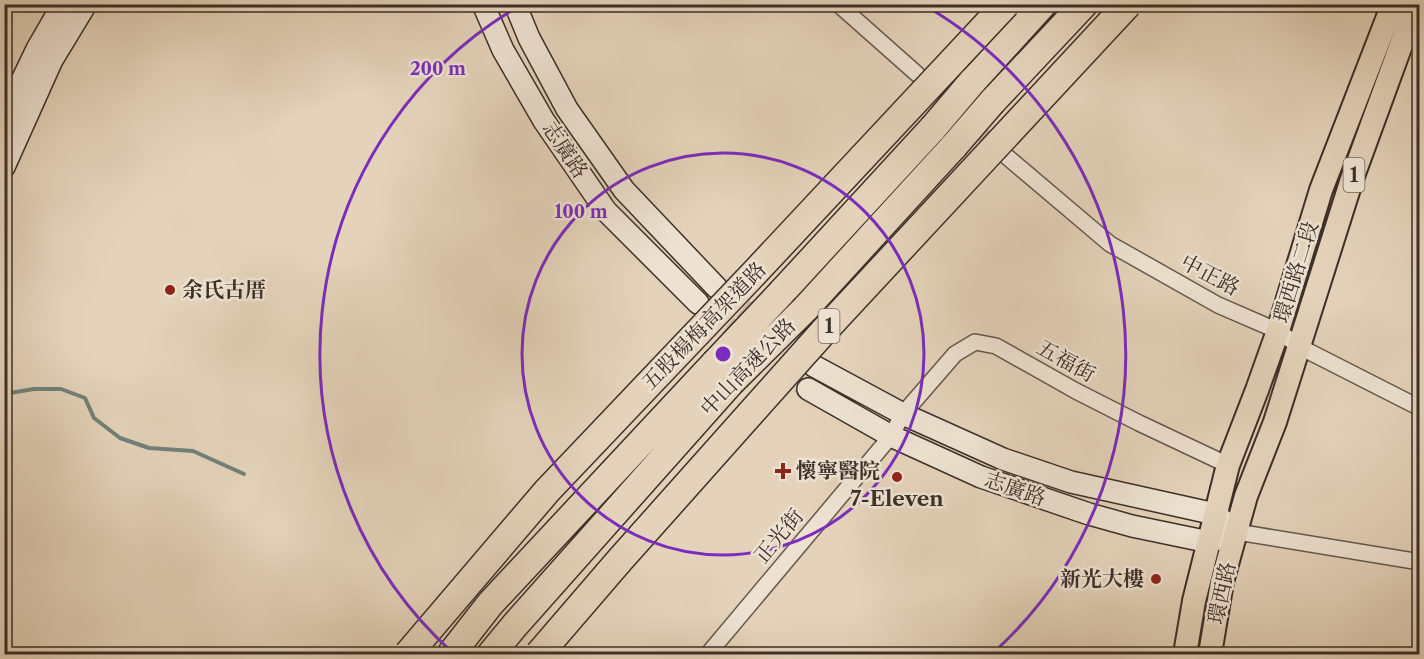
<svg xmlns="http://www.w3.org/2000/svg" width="1424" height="659" font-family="'Libre Caslon Text','Noto Serif TC',serif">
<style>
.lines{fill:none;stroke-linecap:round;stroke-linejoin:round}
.stream{stroke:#72817b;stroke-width:4}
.street-tunnel{stroke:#c3b29d;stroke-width:15;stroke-dasharray:15 8;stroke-linecap:butt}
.secondary-tunnel{stroke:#c3b29d;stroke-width:21;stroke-dasharray:21 10;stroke-linecap:butt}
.street-casing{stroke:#67584d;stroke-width:18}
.secondary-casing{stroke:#3d2f29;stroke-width:24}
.primary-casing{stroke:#3d2f29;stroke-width:26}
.highway-casing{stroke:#3d2f29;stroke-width:30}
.street{stroke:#ede2d2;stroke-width:15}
.secondary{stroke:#ede2d2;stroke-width:21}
.primary{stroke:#e4d3ba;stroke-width:22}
.highway{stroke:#e4d3ba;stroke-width:27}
.highway-bridge-casing{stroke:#3d2f29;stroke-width:30;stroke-linecap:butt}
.highway-bridge{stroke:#e4d3ba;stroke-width:27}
.ring{fill:none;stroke:#7b2cbf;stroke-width:3}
.poi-dot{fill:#8f2418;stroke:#ede2d2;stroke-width:2}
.labels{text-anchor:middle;stroke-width:5;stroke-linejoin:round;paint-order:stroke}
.shield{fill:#ede2d2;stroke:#72655c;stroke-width:1.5}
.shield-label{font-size:20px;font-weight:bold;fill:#3d2f29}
.street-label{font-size:21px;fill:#3d2f29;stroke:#ede2d2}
.poi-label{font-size:21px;font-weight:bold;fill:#3d2f29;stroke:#ede2d2;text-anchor:start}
.centre{fill:#7b2cbf;stroke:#ede2d2;stroke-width:3}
.ring-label{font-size:18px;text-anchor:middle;font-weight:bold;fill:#7b2cbf;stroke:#ede2d2;stroke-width:5;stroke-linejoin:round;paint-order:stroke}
</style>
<rect width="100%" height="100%" fill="#e4d3ba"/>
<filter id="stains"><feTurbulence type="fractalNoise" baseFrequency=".00333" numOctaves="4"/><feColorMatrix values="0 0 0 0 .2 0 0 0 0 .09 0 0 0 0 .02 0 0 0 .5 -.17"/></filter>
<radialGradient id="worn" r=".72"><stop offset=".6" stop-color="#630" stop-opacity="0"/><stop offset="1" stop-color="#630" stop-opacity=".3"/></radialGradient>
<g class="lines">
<path class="stream" d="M 4,394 L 34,389 L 61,389 L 85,398 L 94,418 L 120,438 L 149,448 L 193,451 L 244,474"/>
<path class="street-tunnel" d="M 926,82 L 999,150"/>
<path class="secondary-tunnel" d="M 719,289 L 813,366
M 703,307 L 808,389"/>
<defs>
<path id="street" d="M 838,4 L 917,74
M 999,150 L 1110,244 L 1218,305 L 1278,331 L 1300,347 L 1420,408
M 1237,532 L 1420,562
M 708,654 L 891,436 L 903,414 L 955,354 L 975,342 L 996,346 L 1076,391 L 1139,423 L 1228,465"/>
<path id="secondary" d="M 483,4 L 503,50 L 544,121 L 606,211 L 698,303
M 515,4 L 529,38 L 567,109 L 624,190 L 717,288
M 4,118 L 37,49 L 63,4
M 4,167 L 52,60 L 86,4
M 808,389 L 891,436 L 981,477 L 1089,514 L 1132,526 L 1209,542 L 1237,532 L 1215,514 L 1071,482 L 1003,459 L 903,414 L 814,366"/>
<path id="primary" d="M 1185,654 L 1194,601 L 1228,465 L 1257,390 L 1278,331 L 1321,190 L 1393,4
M 1210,654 L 1222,582 L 1246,496 L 1275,422 L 1352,179 L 1416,4"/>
<path id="highway" d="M 972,82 L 1043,4
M 992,102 L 1084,4
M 782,292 L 933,128
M 805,309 L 954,146
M 451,654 L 490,604 L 715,363
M 491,654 L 515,625 L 731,382"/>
</defs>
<use href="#street" class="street-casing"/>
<use href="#secondary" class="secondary-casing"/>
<use href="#primary" class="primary-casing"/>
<use href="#highway" class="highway-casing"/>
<use href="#street" class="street"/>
<use href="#secondary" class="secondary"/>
<use href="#primary" class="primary"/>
<use href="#highway" class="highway"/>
<defs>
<path id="highway-bridge" d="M 933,128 L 972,82
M 954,146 L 992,102
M 715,363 L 782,292
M 731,382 L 805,309
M 408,654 L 547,491 L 760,267 L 1006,4
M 539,654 L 619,561 L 824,331 L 1128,4"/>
</defs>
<use href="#highway-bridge" class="highway-bridge-casing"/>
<use href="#highway-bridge" class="highway-bridge"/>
</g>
<g class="ring">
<circle cx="723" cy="354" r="201"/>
<path d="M453 653A403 403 0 0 1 521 5M924 5A403 403 0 0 1 993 653"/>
</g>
<g class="poi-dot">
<circle cx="170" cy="290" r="6"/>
<path d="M780 462h6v6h6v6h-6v6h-6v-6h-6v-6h6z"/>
<circle cx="897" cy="477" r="6"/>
<circle cx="1156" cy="579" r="6"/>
</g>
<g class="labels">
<g class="shield">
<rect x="1343.5" y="158" width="21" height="34" rx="4.5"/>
<rect x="818.5" y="309" width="21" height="34" rx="4.5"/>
</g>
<g class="shield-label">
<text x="1354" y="182">1</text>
<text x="829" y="333">1</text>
</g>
<g class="street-label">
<text transform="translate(565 150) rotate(56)" y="7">志廣路</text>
<text transform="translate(1296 272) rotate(-73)" y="7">環西路二段</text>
<text transform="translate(1210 275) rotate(28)" y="7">中正路</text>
<text transform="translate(704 326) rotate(-46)" y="7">五股楊梅高架道路</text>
<text transform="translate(1066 361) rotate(29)" y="7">五福街</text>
<text transform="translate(748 367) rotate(-46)" y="7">中山高速公路</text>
<text transform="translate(1015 489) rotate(19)" y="7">志廣路</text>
<text transform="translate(779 536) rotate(-50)" y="7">正光街</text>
<text transform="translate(1222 593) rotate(-78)" y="7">環西路</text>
</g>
<g class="poi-label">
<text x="182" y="297">余氏古厝</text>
<text x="796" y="478">懷寧醫院</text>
<text x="897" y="506" text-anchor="middle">7-Eleven</text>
<text x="1144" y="586" text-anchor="end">新光大樓</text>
</g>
</g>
<circle cx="723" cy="354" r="9" class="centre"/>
<g class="ring-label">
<text x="438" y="75">200 m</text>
<text x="581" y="218">100 m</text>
</g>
<rect width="1424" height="659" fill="none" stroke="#e4d3ba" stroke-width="24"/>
<rect x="6" y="6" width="1412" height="647" fill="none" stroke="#3d2f29" stroke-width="3"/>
<rect x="12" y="12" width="1400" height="635" fill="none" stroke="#3d2f29" stroke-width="1.5"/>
<rect width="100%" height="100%" filter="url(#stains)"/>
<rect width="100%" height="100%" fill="url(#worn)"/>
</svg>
